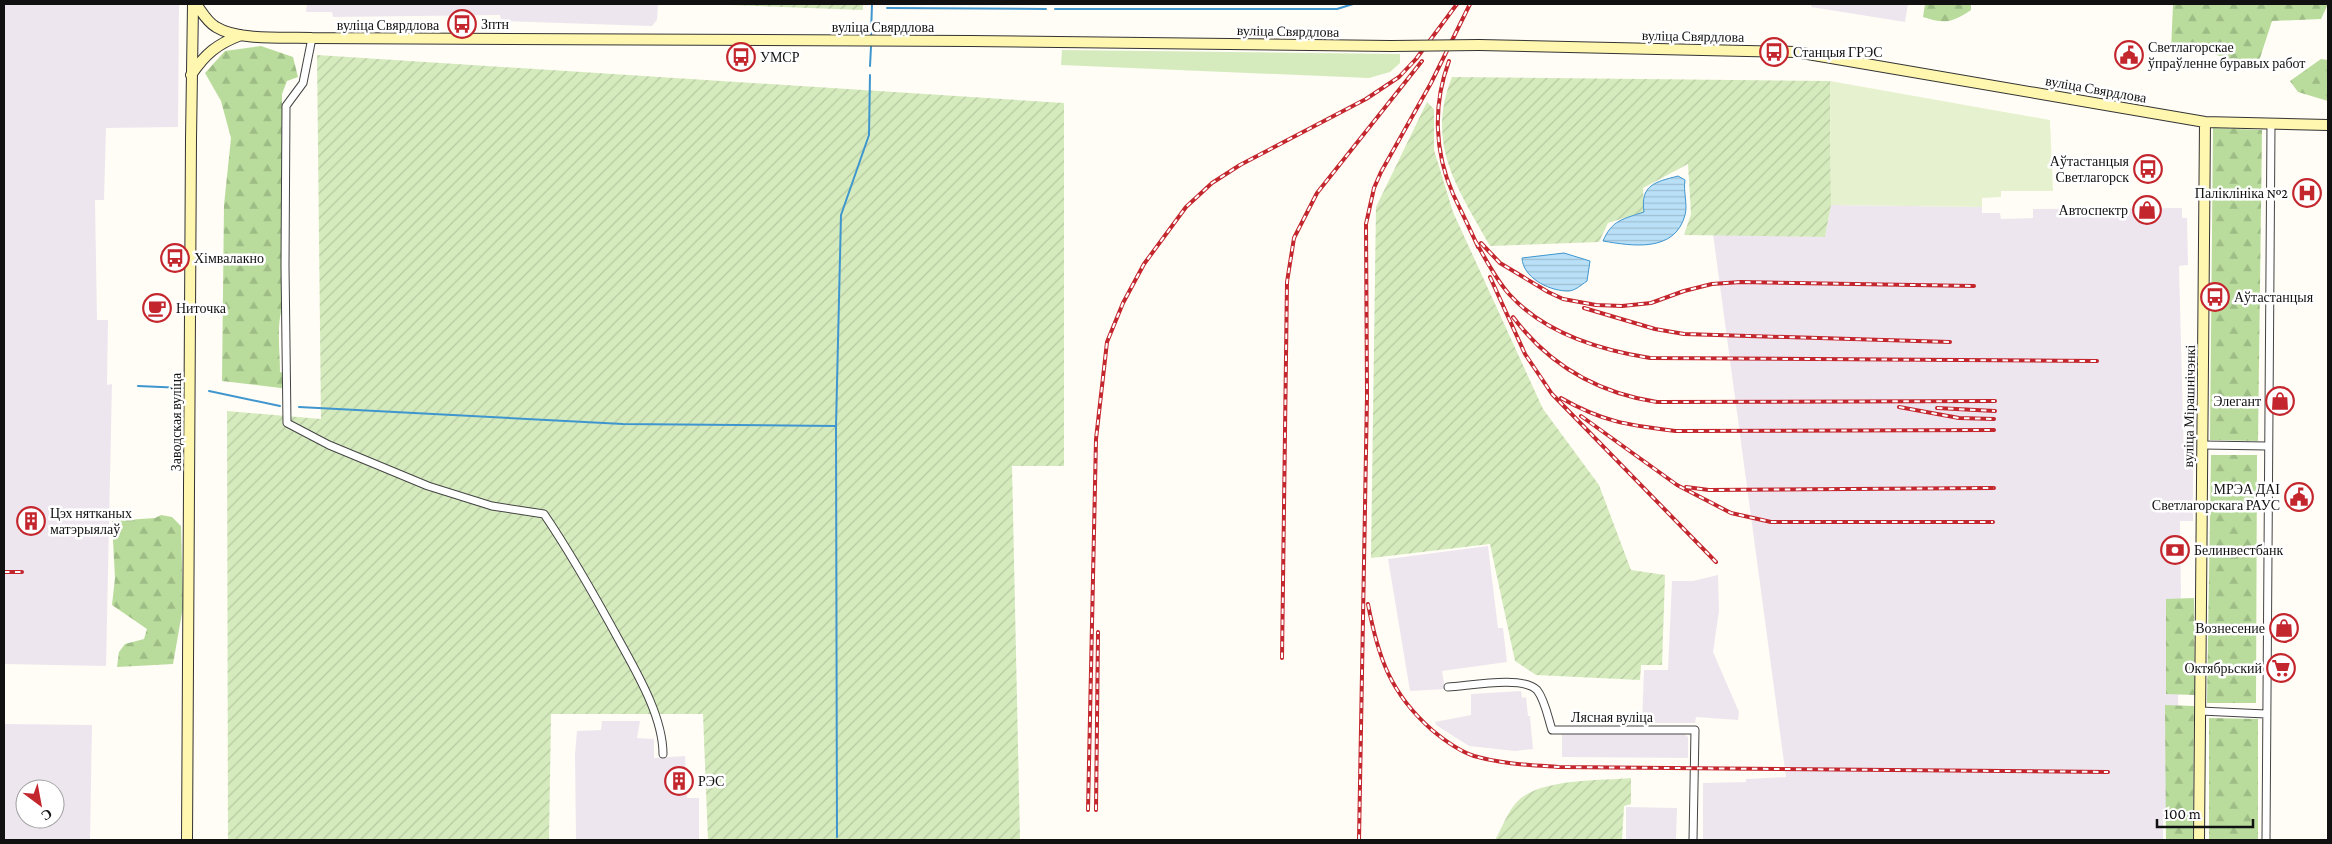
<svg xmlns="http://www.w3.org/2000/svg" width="2332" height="844" font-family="'Crimson Pro',serif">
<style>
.industrial{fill:#eee6ef;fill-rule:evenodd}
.grass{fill:#d5ebbd}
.forest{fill:url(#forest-firs)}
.garden{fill:url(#garden-furrows)}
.pitch{fill:#e6f2cf}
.water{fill:url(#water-rules);stroke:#3f96cf}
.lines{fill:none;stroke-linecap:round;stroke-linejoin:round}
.stream{stroke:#3f96cf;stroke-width:2}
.street-casing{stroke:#444;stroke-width:9}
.secondary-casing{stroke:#333;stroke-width:12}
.street{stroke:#fff;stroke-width:7}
.secondary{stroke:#fff6b0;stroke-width:10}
.rail-casing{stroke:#c4262e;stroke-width:4}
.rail{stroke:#fff;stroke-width:2;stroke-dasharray:5.5;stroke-linecap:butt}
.secondary-bridge-casing{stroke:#333;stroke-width:12;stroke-linecap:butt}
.secondary-bridge{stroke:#fff6b0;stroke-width:10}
.labels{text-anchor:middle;stroke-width:5;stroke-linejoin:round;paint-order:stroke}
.poi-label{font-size:14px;fill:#111;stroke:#fff;text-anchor:start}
.street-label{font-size:14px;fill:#111;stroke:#fff}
</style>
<defs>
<pattern id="forest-firs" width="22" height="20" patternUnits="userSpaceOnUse" patternTransform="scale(1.25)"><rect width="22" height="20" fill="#b9dc9c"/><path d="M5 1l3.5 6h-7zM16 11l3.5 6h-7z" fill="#9ebc85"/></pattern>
<pattern id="garden-furrows" width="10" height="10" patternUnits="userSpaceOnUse" patternTransform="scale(1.25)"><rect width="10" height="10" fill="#d5ebbd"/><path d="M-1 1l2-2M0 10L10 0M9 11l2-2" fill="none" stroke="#b6c8a1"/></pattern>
<pattern id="water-rules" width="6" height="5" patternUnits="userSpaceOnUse" patternTransform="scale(1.25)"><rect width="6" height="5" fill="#b9e0f7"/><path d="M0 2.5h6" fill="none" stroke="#9ebfd3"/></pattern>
</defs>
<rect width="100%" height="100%" fill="#fffdf5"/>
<path class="industrial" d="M 4,4 L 179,4 L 178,127 L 106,128 L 104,200 L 95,200 L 97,320 L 108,320 L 107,385 L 112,384 L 106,666 L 4,664 Z
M 307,4 L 658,4 L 657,20 L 652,26 L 501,21 L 500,15 L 333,17 L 332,12 L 306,12 Z
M 1812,4 L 1908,4 L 1905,22 L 1811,7 Z
M 1831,205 L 1982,207 L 1982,213 L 2000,213 L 2001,219 L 2033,218 L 2033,209 L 2182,208 L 2182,218 L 2187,218 L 2188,265 L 2179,266 L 2184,459 L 2188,459 L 2188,464 L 2193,464 L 2193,521 L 2180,521 L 2181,592 L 2175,819 L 2163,820 L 2163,840 L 1703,840 L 1703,783 L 1746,782 L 1746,779 L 1786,777 L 1713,234 L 1825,237 Z
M 1488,546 L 1498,628 L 1503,628 L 1507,662 L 1442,671 L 1445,689 L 1410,691 L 1388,559 Z
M 1718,575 L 1719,611 L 1713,652 L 1739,712 L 1738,720 L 1696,717 L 1695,723 L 1642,723 L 1644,670 L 1668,670 L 1672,581 L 1693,581 Z
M 1521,691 L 1522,698 L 1526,697 L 1528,716 L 1530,716 L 1533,749 L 1515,751 L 1469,746 L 1436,725 L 1435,722 L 1471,715 L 1471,694 Z
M 602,721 L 640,721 L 637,738 L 654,739 L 654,758 L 685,756 L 687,798 L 699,798 L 699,840 L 576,840 L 575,754 L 577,731 L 601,730 Z
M 4,724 L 92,725 L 90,840 L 4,840 ZM 25,789 L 55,789 L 55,819 L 25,819 Z
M 1683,733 L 1688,737 L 1688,758 L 1562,757 L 1562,734 Z
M 1626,807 L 1677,808 L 1676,840 L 1626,840 Z"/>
<path class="grass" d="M 1062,50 L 1400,54 L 1400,63 L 1390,72 L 1369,78 L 1061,65 Z"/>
<path class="forest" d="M 1925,4 L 1971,4 L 1971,10 C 1952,23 1944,24 1923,17 Z
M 2173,4 L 2328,4 L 2321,19 L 2272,21 L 2259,61 L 2240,64 L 2202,49 L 2196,53 L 2171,50 Z
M 261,46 L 293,57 L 298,77 L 287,81 L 282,94 L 282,247 L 286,298 C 275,318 280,350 280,372 L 291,376 L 289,389 L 222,381 L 224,205 L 231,138 L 221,101 L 205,73 L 225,51 Z
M 2321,59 L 2328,60 L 2328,101 L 2298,92 L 2290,81 Z
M 2213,128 L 2262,130 L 2258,441 L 2210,440 Z
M 2211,455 L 2257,455 L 2256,703 L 2207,703 Z
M 161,515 L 172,517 L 181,526 L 183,607 L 173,664 L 117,667 L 119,652 L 125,644 L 144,639 L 147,629 L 112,605 L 115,578 L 112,521 L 155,518 Z
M 2194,598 L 2195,695 L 2166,694 L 2166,599 Z
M 2165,705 L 2194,706 L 2193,840 L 2166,840 Z
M 2209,718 L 2258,719 L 2258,840 L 2209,840 Z"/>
<path class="garden" d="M 703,4 L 863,4 L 863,10 Z
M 317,55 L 1064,103 L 1064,466 L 1012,466 L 1020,840 L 708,840 L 703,714 L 551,714 L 549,840 L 228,840 L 227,411 L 321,419 Z
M 1452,77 L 1830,81 L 1831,205 L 1825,237 L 1684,235 L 1691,214 L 1688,164 L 1643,188 L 1644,212 L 1608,223 L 1599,242 L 1490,246 C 1458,189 1425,144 1452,77 Z
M 1427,102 L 1434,109 L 1434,150 L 1453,212 L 1543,409 L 1599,485 L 1631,570 L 1665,575 L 1662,665 L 1641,665 L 1640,680 L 1536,675 L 1515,661 L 1490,544 L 1371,558 L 1376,207 Z
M 1631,778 L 1631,804 L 1624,806 L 1622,840 L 1495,840 C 1502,828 1507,813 1516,803 C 1537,778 1600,781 1631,778 Z"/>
<path class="pitch" d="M 1830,81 L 2050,120 L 2053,191 L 2001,191 L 2001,197 L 1982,198 L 1982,207 L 1831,205 Z"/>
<path class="water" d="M 1678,176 L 1685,180 C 1683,191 1688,205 1685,215 C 1675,253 1632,246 1603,241 C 1612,220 1623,219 1644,212 C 1640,185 1655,182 1678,176 Z
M 1564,253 L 1590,261 L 1587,281 C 1581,285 1574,292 1566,291 C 1547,290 1523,277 1522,258 Z"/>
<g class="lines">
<path class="stream" d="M 887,8 L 1046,9
M 1055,9 L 1337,9 L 1353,4
M 871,35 L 872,4
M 870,66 L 871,47
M 138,386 L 184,388
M 209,391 L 280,406
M 299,407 L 623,424 L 836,426
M 837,837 L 836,426 L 841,215 L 869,135 L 870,75"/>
<defs>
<path id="street" d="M 312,38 L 303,83 L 286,106 L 285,266 L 287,423 L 329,445 L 428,486 L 492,506 L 544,514 C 572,555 596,598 620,642 C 637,673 663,717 663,754
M 2203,445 L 2267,446
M 1448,687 C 1469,686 1522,675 1537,690 C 1545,700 1548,718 1552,730 L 1695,730 L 1693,840
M 2200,711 L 2266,714
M 2266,840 L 2271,124"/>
<path id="secondary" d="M 196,4 C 202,12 207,22 216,27 C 238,41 287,37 312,38 L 970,41 L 1391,46
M 1479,45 L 1796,52 L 2205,122 L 2328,125
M 191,75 C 205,54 217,44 241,35
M 187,840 L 191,139 L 193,4
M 2199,840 L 2205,122"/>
</defs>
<use href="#street" class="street-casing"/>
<use href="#secondary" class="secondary-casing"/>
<use href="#street" class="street"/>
<use href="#secondary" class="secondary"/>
<defs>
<path id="rail" d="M 1449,61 C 1433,104 1434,151 1453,194 C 1461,211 1470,229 1478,247
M 1476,242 C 1486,260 1495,278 1509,294 C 1544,333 1599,350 1650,358 L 2097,361
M 1481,243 L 1500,263 L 1548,292 L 1563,299 L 1596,305 L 1622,306 L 1651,303 L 1684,291 L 1712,284 L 1741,282 L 1974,286
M 1490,277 L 1525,354 L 1552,394 L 1716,562
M 1584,308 L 1655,329 L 1684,334 L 1950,342
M 1513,317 C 1549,365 1598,393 1657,402 L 1995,401
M 1561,398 C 1603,422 1628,425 1675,431 L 1994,430
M 1899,407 L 1959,418 L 1994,419
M 1937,408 L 1995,411
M 1581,416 L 1677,485 L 1731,513 L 1771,522 L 1993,522
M 1686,487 L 1709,490 L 1994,488
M 4,572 L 22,572
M 1368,604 C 1378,657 1390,693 1432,730 C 1444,740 1459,751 1474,756 C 1502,764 1529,765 1558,767 L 2108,772
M 1282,658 L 1287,282 L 1294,238 L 1317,193 L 1422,61
M 1088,810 L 1096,439 L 1107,342 L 1123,303 L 1144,264 L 1186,207 L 1212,183 L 1240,165 L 1366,99 L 1399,77 L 1416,59 L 1457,4
M 1096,810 L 1098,632
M 1359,840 L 1367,396 L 1366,224 L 1374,188 L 1381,172 L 1431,83 L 1470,4"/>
</defs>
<use href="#rail" class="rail-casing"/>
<use href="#rail" class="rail"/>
<defs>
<path id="secondary-bridge" d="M 1391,46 L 1479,45"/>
</defs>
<use href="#secondary-bridge" class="secondary-bridge-casing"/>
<use href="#secondary-bridge" class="secondary-bridge"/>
</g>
<defs>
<symbol id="bus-ring" viewBox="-11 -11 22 22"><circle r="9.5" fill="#fff" stroke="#c4262e" stroke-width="1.5"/><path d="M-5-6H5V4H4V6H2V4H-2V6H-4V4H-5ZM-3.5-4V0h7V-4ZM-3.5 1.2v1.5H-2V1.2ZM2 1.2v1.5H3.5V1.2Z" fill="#c4262e"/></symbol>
<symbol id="civic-ring" viewBox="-11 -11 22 22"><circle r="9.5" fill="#fff" stroke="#c4262e" stroke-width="1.5"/><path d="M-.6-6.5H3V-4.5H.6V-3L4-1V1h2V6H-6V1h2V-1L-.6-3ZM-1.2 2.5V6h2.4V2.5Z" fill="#c4262e"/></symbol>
<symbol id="hospital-ring" viewBox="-11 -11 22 22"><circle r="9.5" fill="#fff" stroke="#c4262e" stroke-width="1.5"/><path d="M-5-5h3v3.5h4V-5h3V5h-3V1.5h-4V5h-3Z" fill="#c4262e"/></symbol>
<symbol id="shop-ring" viewBox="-11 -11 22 22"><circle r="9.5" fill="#fff" stroke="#c4262e" stroke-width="1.5"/><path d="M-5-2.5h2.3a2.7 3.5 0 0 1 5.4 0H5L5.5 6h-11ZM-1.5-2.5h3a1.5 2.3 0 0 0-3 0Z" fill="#c4262e"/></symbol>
<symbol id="cafe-ring" viewBox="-11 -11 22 22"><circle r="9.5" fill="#fff" stroke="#c4262e" stroke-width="1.5"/><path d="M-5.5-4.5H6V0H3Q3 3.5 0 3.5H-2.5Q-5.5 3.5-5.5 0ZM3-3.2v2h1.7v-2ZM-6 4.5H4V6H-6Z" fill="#c4262e"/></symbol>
<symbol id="building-ring" viewBox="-11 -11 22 22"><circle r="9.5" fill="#fff" stroke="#c4262e" stroke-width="1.5"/><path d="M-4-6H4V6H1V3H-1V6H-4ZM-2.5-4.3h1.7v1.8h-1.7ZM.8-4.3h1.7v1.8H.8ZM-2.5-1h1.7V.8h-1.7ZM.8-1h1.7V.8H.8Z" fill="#c4262e"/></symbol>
<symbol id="bank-ring" viewBox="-11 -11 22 22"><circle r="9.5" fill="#fff" stroke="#c4262e" stroke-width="1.5"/><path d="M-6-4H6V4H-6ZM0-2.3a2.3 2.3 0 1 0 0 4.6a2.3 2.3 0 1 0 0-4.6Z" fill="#c4262e"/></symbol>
<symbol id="supermarket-ring" viewBox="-11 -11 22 22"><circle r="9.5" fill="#fff" stroke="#c4262e" stroke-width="1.5"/><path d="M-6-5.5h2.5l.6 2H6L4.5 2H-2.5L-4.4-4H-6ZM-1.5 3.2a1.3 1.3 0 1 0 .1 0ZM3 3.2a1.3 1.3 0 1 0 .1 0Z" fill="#c4262e"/></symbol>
</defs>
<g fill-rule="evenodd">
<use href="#bus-ring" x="446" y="8" width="32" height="32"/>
<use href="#bus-ring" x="1758" y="36" width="32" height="32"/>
<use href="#civic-ring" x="2113" y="39" width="32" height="32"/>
<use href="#bus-ring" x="725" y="41" width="32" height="32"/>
<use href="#bus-ring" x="2132" y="153" width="32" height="32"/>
<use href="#hospital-ring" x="2291" y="177" width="32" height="32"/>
<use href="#shop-ring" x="2131" y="194" width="32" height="32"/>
<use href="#bus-ring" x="159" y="242" width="32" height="32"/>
<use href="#bus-ring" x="2199" y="281" width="32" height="32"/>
<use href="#cafe-ring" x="141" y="292" width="32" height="32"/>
<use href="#shop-ring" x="2264" y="385" width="32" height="32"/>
<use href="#civic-ring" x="2283" y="481" width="32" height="32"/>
<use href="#building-ring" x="15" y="505" width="32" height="32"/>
<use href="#bank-ring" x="2159" y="534" width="32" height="32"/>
<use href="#shop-ring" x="2268" y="612" width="32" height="32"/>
<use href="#supermarket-ring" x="2265" y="652" width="32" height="32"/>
<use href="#building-ring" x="663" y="765" width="32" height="32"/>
</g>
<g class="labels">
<g class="poi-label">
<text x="481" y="29">Зптн</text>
<text x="2148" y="52">Светлагорскае<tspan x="2148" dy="16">ўпраўленне буравых работ</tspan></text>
<text x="1793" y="57">Станцыя ГРЭС</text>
<text x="760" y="62">УМСР</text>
<text x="2129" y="166" text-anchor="end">Аўтастанцыя<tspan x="2129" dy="16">Светлагорск</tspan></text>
<text x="2288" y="198" text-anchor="end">Паліклініка №2</text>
<text x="2128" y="215" text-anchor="end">Автоспектр</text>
<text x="194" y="263">Хімвалакно</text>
<text x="2234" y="302">Аўтастанцыя</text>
<text x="176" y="313">Ниточка</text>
<text x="2261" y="406" text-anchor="end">Элегант</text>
<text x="2280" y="494" text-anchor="end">МРЭА ДАІ<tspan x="2280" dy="16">Светлагорскага РАУС</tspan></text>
<text x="50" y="518">Цэх нятканых<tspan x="50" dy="16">матэрыялаў</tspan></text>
<text x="2194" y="555">Белинвестбанк</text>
<text x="2265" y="633" text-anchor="end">Вознесение</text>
<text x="2262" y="673" text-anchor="end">Октябрьский</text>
<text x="698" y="786">РЭС</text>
</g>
<g class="street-label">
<text x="388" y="30">вуліца Свярдлова</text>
<text x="883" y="32">вуліца Свярдлова</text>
<text transform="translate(1288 31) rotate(1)" y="5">вуліца Свярдлова</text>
<text transform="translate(1693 36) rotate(1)" y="5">вуліца Свярдлова</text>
<text transform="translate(2096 89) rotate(10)" y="5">вуліца Свярдлова</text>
<text transform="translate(2189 406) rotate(-89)" y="5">вуліца Мірашнічэнкі</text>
<text transform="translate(176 422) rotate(-90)" y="5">Заводская вуліца</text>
<text x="1612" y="722">Лясная вуліца</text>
</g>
</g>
<rect width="2332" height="844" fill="none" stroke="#111111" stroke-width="10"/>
<g transform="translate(40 804) rotate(148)"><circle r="24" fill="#ffffff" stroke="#a0a0a0"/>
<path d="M0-4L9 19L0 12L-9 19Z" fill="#c4262e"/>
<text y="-8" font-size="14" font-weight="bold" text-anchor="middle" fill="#111111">С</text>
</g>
<path d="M2157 819v8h96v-8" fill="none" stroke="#111111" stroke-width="2.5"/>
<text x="2164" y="819" font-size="15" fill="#111111" stroke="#ffffff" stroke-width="4" paint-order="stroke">100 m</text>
</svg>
